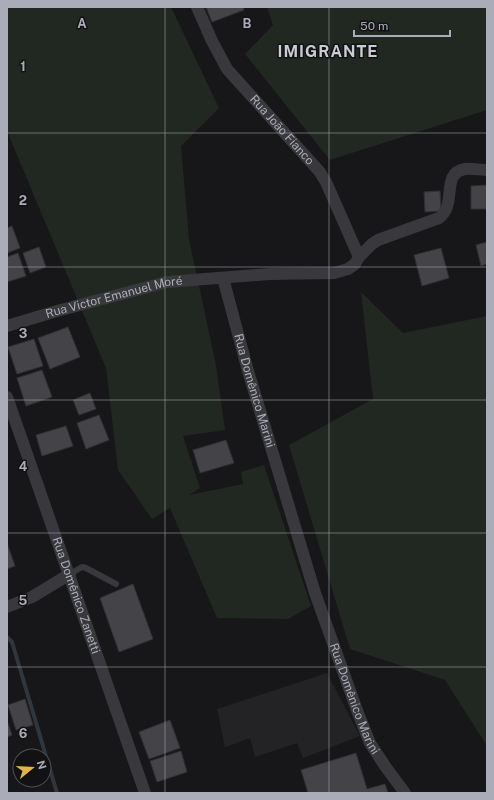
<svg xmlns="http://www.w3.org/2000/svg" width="494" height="800" font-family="'Public Sans',sans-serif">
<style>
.built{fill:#232325}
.green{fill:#212822}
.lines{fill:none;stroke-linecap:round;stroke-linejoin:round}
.stream{stroke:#30363d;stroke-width:4}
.building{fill:#444448;stroke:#313134}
.lane{stroke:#38383d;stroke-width:6}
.street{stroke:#38383d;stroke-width:12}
.grid{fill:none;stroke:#aaadb7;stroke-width:1;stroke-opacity:0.55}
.labels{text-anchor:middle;stroke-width:3;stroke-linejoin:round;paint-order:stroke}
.street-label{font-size:12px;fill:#aaadb7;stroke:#121113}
.district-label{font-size:16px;font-weight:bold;letter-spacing:1px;fill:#caccd3;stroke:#121113}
.grid-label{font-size:13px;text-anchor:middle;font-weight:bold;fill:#aaadb7;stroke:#121113;stroke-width:3;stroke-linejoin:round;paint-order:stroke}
</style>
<rect width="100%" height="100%" fill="#171618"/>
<path class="built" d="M 327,673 L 360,736 L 303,758 L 297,743 L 255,757 L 250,738 L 225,747 L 217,709 Z"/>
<path class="green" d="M 7,7 L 171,7 L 219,108 L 181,146 L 189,239 L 216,365 L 225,430 L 183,436 L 200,488 L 189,495 L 243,484 L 241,472 L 264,465 L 311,606 L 288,619 L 217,618 L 170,508 L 152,519 L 118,470 L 106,368 L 7,131 Z
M 267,7 L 487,7 L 487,110 L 330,160 L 245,54 L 273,25 Z
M 361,292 L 403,333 L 487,316 L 487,746 L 445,680 L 350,649 L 289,445 L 373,399 Z"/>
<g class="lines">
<path class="stream" d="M 7,637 L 12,642 L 57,793"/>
</g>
<path class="building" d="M 206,7 L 243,7 L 244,10 L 212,22 Z
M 487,185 L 487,209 L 471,209 L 471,186 Z
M 440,191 L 441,211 L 425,212 L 424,192 Z
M 12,226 L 20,248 L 7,253 L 7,228 Z
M 487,242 L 487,264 L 481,266 L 476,245 Z
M 39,247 L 46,267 L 30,273 L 23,253 Z
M 441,248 L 449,278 L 422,286 L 414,255 Z
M 18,253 L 26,276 L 7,282 L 7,257 Z
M 68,327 L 80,357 L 50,369 L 38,338 Z
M 34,339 L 43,366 L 17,374 L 8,347 Z
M 42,370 L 52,397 L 26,406 L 17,378 Z
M 90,393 L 96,409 L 79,415 L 73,400 Z
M 99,415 L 109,440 L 86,449 L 77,423 Z
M 66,426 L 73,446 L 42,456 L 36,435 Z
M 226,440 L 234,463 L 200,473 L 193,450 Z
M 7,543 L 15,566 L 7,569 Z
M 133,584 L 153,639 L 119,652 L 100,598 Z
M 25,699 L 33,725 L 16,730 L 8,705 Z
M 7,720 L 12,735 L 7,737 Z
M 170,720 L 180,748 L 149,759 L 139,732 Z
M 181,751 L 187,772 L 157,782 L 150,761 Z
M 356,753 L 367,789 L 385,784 L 388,793 L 308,793 L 301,770 Z"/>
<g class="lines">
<path class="lane" d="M 70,574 L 82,567 L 86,568 L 116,584"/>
<g class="street">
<path id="s1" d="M 197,7 L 212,41 L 227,69 L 319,171 L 326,182 L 359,257"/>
<path id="s2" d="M 223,278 L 248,371 L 315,593 L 358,713 L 370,743 L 385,766 L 405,793"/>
<path id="s3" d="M 7,326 L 57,311 L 167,282 L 270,274 L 334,273 L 348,269 L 355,264 L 359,257 L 372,244 L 378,240 L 439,218 C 458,204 440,173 465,169 C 472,168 480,170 487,170"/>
<path id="s4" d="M 7,397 L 145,793"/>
<path d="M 7,607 L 32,597 L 70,574"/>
</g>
</g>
<path class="grid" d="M 165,7 L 165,793M 329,7 L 329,793M 7,133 L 487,133M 7,267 L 487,267M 7,400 L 487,400M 7,533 L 487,533M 7,667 L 487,667"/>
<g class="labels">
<g class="street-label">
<text dy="4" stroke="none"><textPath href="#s1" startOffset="151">Rua João Fianco</textPath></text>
<text dy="4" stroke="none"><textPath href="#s3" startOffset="111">Rua Victor Emanuel Moré</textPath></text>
<text dy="4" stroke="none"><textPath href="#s2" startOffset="117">Rua Domênico Marini</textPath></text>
<text dy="4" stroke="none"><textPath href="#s4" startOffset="210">Rua Domênico Zanetti</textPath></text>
<text dy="4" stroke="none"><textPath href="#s2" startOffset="441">Rua Domênico Marini</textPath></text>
</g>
<g class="district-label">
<text x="328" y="57">IMIGRANTE</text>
</g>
</g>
<g class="grid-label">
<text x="82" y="28">A</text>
<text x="247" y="28">B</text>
<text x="23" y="71">1</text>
<text x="23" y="205">2</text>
<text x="23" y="338">3</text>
<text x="23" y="471">4</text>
<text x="23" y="605">5</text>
<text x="23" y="738">6</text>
</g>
<rect width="494" height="800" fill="none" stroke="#aaadb7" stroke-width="16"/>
<g transform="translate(32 768) rotate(72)"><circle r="19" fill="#121113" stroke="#4f4f55"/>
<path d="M0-3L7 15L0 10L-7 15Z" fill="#e0b547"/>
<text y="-6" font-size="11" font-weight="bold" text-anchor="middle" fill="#aaadb7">N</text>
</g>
<path d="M354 30v6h96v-6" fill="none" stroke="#aaadb7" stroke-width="2"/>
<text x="360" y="30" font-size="12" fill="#aaadb7" stroke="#121113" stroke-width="3" paint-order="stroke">50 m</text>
</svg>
